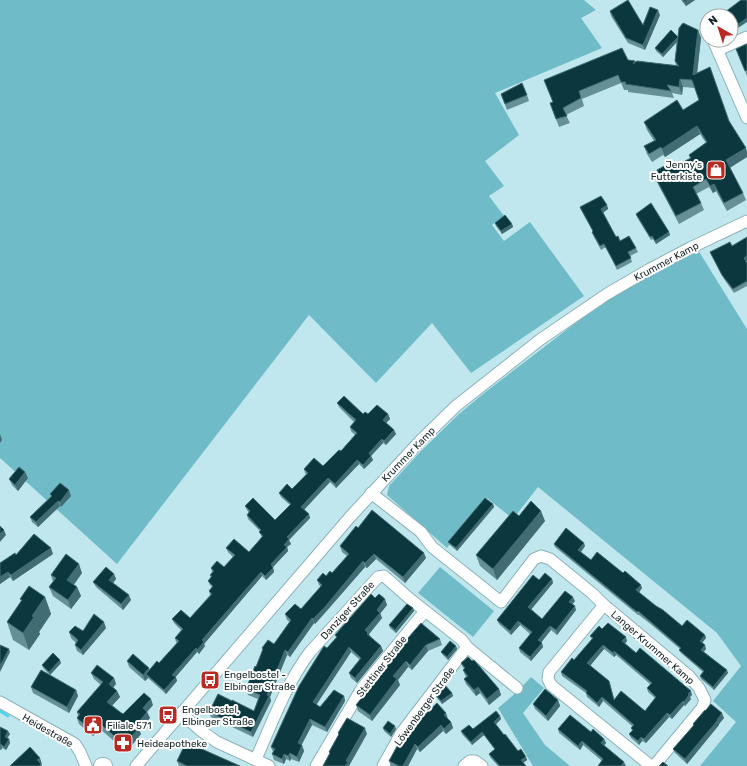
<svg xmlns="http://www.w3.org/2000/svg" width="747" height="766" font-family="Rubik,sans-serif">
<style>
.green{fill:#6fbcc8}
.lines{fill:none;stroke-linecap:round;stroke-linejoin:round}
.stream{stroke:#4bd8ed;stroke-width:3}
.street-casing{stroke:#8cb2b9;stroke-width:13}
.secondary-casing{stroke:#8cb2b9;stroke-width:18}
.street{stroke:#fff;stroke-width:11}
.secondary{stroke:#fff;stroke-width:16}
.wall{fill:#659096;fill-rule:evenodd}
.shaded-wall{fill:#416c73}
.building{fill:#0a383e;stroke:#416c73;fill-rule:evenodd}
.labels{text-anchor:middle;stroke-width:4;stroke-linejoin:round;paint-order:stroke}
.poi-label{font-size:10px;fill:#162527;stroke:#fff;text-anchor:start}
.street-label{font-size:10px;fill:#162527;stroke:#fff}
</style>
<rect width="100%" height="100%" fill="#c0e7ee"/>
<path class="green" d="M 0,0 L 584,0 L 596,10 L 581,18 L 602,48 L 495,93 L 519,135 L 485,161 L 504,186 L 489,196 L 504,216 L 492,225 L 504,241 L 530,222 L 584,296 L 471,373 L 432,323 L 376,383 L 309,315 L 117,564 L 0,458 Z
M 698,250 L 747,329 L 747,766 L 700,766 L 736,722 L 713,701 L 741,666 L 717,633 L 538,487 L 513,519 L 487,498 L 447,548 L 387,495 L 389,486 L 421,451 L 459,414 L 483,394 L 608,298 Z
M 440,567 L 494,611 L 473,637 L 418,593 Z
M 531,677 L 544,688 L 523,713 L 545,745 L 570,766 L 533,766 L 498,708 L 517,692 Z"/>
<g class="lines">
<path class="stream" d="M 0,711 L 8,716"/>
<defs>
<path id="street" d="M 713,40 L 747,118
M 718,50 L 747,37
M 371,493 L 421,532 L 432,547 L 501,602 L 534,559 L 541,556 L 550,559 L 593,594 L 604,605 L 689,676 L 699,688 L 705,700 L 702,708 L 654,766
M 604,605 L 549,672 L 548,679 L 551,685 L 651,766
M 0,702 L 75,744 L 80,752 L 86,766
M 181,713 L 200,730 L 217,742 L 269,766
M 256,759 C 272,723 286,684 310,652 L 378,577 L 384,576 L 410,599 L 462,640 L 467,647 L 517,688
M 136,766 L 350,517 L 421,440 L 456,406 L 541,339 L 607,294 L 650,269 L 690,248 L 747,221
M 316,766 L 362,688 L 425,611
M 383,766 L 402,732 L 467,647
M 464,766 L 470,761 L 475,761 L 482,766"/>
<path id="secondary" d="M 102,766 L 104,766"/>
</defs>
<use href="#street" class="street-casing"/>
<use href="#secondary" class="secondary-casing"/>
<use href="#street" class="street"/>
<use href="#secondary" class="secondary"/>
</g>
<path class="wall" d="M 681,0 L 695,0 L 686,6 Z
M 610,11 L 643,25 L 660,15 L 645,50 L 628,43 L 611,16 Z
M 698,30 L 701,38 L 697,73 L 729,122 L 747,152 L 747,157 L 730,168 L 743,193 L 746,200 L 727,211 L 716,191 L 713,193 L 709,187 L 696,194 L 701,203 L 704,210 L 679,224 L 658,184 L 655,177 L 659,175 L 657,170 L 672,168 L 690,158 L 689,155 L 706,143 L 700,134 L 665,157 L 663,155 L 652,162 L 647,154 L 644,146 L 654,141 L 647,130 L 644,122 L 683,110 L 699,100 L 695,88 L 683,87 L 682,95 L 672,93 L 674,98 L 628,92 L 628,90 L 624,90 L 621,83 L 582,99 L 584,106 L 566,115 L 570,123 L 559,127 L 550,103 L 553,102 L 544,80 L 628,60 L 635,61 L 636,62 L 676,65 L 675,61 L 677,41 L 663,57 L 656,51 L 655,48 L 678,37 Z
M 747,44 L 747,76 L 736,49 Z
M 501,94 L 527,95 L 529,101 L 507,110 Z
M 607,205 L 608,209 L 603,213 L 616,237 L 620,241 L 636,248 L 638,252 L 630,256 L 632,262 L 617,270 L 606,247 L 601,250 L 593,235 L 592,232 L 593,231 L 581,210 L 580,207 Z
M 636,214 L 669,232 L 670,235 L 656,244 L 653,239 L 651,240 L 637,217 Z
M 495,223 L 512,224 L 513,227 L 502,234 L 496,226 Z
M 732,246 L 747,263 L 747,286 L 734,293 L 724,279 L 710,252 Z
M 337,403 L 363,414 L 388,414 L 390,419 L 386,423 L 394,430 L 396,434 L 386,445 L 383,443 L 371,456 L 373,460 L 364,469 L 359,464 L 336,488 L 330,482 L 304,509 L 310,518 L 289,540 L 291,544 L 287,547 L 288,551 L 273,567 L 274,572 L 266,580 L 262,576 L 204,644 L 205,646 L 199,654 L 197,652 L 175,677 L 177,681 L 166,694 L 148,678 L 145,681 L 129,667 L 127,661 L 150,670 L 159,663 L 177,643 L 176,642 L 175,638 L 181,630 L 174,623 L 172,619 L 190,618 L 210,595 L 209,591 L 212,587 L 210,585 L 208,581 L 211,578 L 210,575 L 212,572 L 211,568 L 224,567 L 233,557 L 228,552 L 226,548 L 249,552 L 262,537 L 261,536 L 260,531 L 248,519 L 247,515 L 249,513 L 247,510 L 245,506 L 275,520 L 290,505 L 281,497 L 279,493 L 292,489 L 306,474 L 305,473 L 304,469 L 323,466 L 341,451 L 355,435 L 351,431 L 350,427 L 354,422 L 339,407 Z
M 28,478 L 18,491 L 12,485 L 9,479 Z
M 50,494 L 71,496 L 61,507 L 60,506 L 38,527 L 32,522 L 30,517 L 51,496 Z
M 493,504 L 494,507 L 457,551 L 450,545 L 448,542 Z
M 519,516 L 545,521 L 497,580 L 480,566 L 476,555 Z
M 358,528 L 426,558 L 405,583 L 376,559 L 367,568 L 365,567 L 325,613 L 315,624 L 314,623 L 290,657 L 287,655 L 270,697 L 271,701 L 253,737 L 211,717 L 209,712 L 254,711 L 258,699 L 248,695 L 246,689 L 256,667 L 263,651 L 262,648 L 274,644 L 290,622 L 287,620 L 285,614 L 301,609 L 321,587 L 319,585 L 317,580 L 332,573 L 347,556 L 342,552 L 340,546 Z
M 554,544 L 585,546 L 581,552 L 591,560 L 623,573 L 642,588 L 639,592 L 656,606 L 682,626 L 705,635 L 706,638 L 702,643 L 706,649 L 704,652 L 728,673 L 714,690 L 701,679 L 700,676 L 703,672 L 681,653 L 679,650 L 680,649 L 653,626 L 639,615 L 638,615 L 555,547 Z
M 53,554 L 13,581 L 10,577 L 0,584 L 16,555 Z
M 82,573 L 74,585 L 77,587 L 81,596 L 71,609 L 53,596 L 49,587 L 53,582 L 51,575 Z
M 114,574 L 116,579 L 113,583 L 131,600 L 123,610 L 96,587 L 93,582 Z
M 552,579 L 553,583 L 531,609 L 542,619 L 575,601 L 572,604 L 576,610 L 557,635 L 551,630 L 541,642 L 543,647 L 531,661 L 520,652 L 519,648 L 530,634 L 520,625 L 511,635 L 499,624 L 497,620 L 539,580 Z
M 45,597 L 51,614 L 39,632 L 40,634 L 29,650 L 13,640 L 7,622 L 21,601 L 20,599 Z
M 375,598 L 387,605 L 380,613 L 382,618 L 369,634 L 370,636 L 381,646 L 383,651 L 357,683 L 351,678 L 349,673 L 360,660 L 351,652 L 316,704 L 320,707 L 344,696 L 345,701 L 327,732 L 312,725 L 301,745 L 304,751 L 299,762 L 291,759 L 290,761 L 286,759 L 284,764 L 274,760 L 272,754 L 273,752 L 271,747 L 327,648 L 336,638 L 335,635 Z
M 413,608 L 414,611 L 396,633 L 390,628 L 389,625 Z
M 106,628 L 83,655 L 77,651 L 75,645 L 76,643 L 71,638 L 69,632 Z
M 602,629 L 627,641 L 625,644 L 692,695 L 690,697 L 691,699 L 685,706 L 684,705 L 672,719 L 669,717 L 646,743 L 642,741 L 639,745 L 631,738 L 629,734 L 632,731 L 631,728 L 632,726 L 603,701 L 599,707 L 587,697 L 586,693 L 562,676 L 561,672 L 574,660 L 592,639 L 590,636 ZM 604,649 L 614,657 L 616,655 L 650,684 L 647,688 L 648,692 L 655,698 L 645,711 L 614,699 L 609,681 L 590,666 Z
M 440,639 L 442,645 L 428,651 L 412,670 L 408,667 L 398,680 L 400,685 L 372,721 L 358,711 L 356,705 L 387,666 L 387,664 L 395,653 Z
M 456,646 L 457,649 L 448,660 L 443,655 L 441,652 Z
M 472,661 L 499,689 L 501,695 L 489,705 L 480,693 L 476,696 L 466,684 L 464,679 L 466,677 L 465,675 L 463,670 L 464,669 L 461,663 Z
M 61,663 L 50,675 L 43,668 L 42,665 Z
M 91,673 L 114,678 L 116,684 L 113,687 L 117,691 L 120,697 L 112,705 L 120,712 L 123,714 L 153,705 L 147,712 L 150,718 L 139,730 L 141,734 L 132,745 L 121,747 L 100,729 L 93,736 L 79,724 L 77,718 L 78,716 L 77,712 L 101,685 L 94,679 Z
M 31,687 L 76,690 L 78,696 L 69,713 L 33,693 Z
M 452,693 L 453,696 L 442,704 L 437,698 L 436,695 Z
M 558,700 L 560,706 L 548,721 L 535,709 L 533,704 Z
M 705,711 L 724,718 L 719,724 L 719,725 L 687,764 L 675,753 L 673,749 L 694,726 L 693,724 Z
M 500,716 L 501,719 L 496,724 L 504,735 L 518,751 L 526,757 L 527,760 L 523,763 L 526,766 L 498,766 L 490,757 L 489,754 L 495,750 L 484,735 L 472,745 L 462,734 L 461,731 L 473,729 Z
M 448,719 L 451,722 L 453,728 L 446,734 L 443,731 L 420,752 L 417,749 L 408,766 L 391,766 L 389,761 Z
M 0,727 L 10,734 L 7,738 L 9,739 L 10,743 L 6,750 L 2,748 L 1,750 L 0,750 Z
M 383,728 L 396,729 L 391,737 L 384,731 Z
M 558,729 L 591,732 L 604,739 L 606,743 L 604,745 L 624,762 L 602,761 L 583,745 L 580,750 L 559,733 Z
M 177,761 L 240,766 L 179,766 Z"/>
<path class="shaded-wall" d="M 687,0 L 695,0 L 686,6 L 684,2 Z
M 658,10 L 660,15 L 645,50 L 643,45 Z
M 747,18 L 747,22 L 735,30 L 734,27 Z
M 732,25 L 733,28 L 731,30 L 731,26 Z
M 698,30 L 701,38 L 696,83 L 693,75 Z
M 678,37 L 679,40 L 663,57 L 662,54 Z
M 680,79 L 683,87 L 682,95 L 679,87 Z
M 697,126 L 700,134 L 665,157 L 662,149 Z
M 746,148 L 747,152 L 747,157 L 729,168 L 726,160 Z
M 714,184 L 716,191 L 713,193 L 710,186 Z
M 607,205 L 608,209 L 602,213 L 601,209 Z
M 512,224 L 513,227 L 502,234 L 501,231 Z
M 669,232 L 670,235 L 656,244 L 655,241 Z
M 747,256 L 747,261 L 745,262 L 744,258 Z
M 388,414 L 390,419 L 385,424 L 383,420 Z
M 394,430 L 396,434 L 386,445 L 384,441 Z
M 0,434 L 2,440 L 0,443 Z
M 382,439 L 383,443 L 371,456 L 373,460 L 364,469 L 363,465 L 369,453 Z
M 357,460 L 359,464 L 336,488 L 335,484 Z
M 25,472 L 28,478 L 18,491 L 15,485 Z
M 328,478 L 330,482 L 303,511 L 301,507 Z
M 69,490 L 71,496 L 61,507 L 60,502 Z
M 58,501 L 60,506 L 38,527 L 36,522 Z
M 493,504 L 494,507 L 457,551 L 456,548 Z
M 541,511 L 545,521 L 497,580 L 493,569 Z
M 309,514 L 310,518 L 289,540 L 291,544 L 287,547 L 288,551 L 272,568 L 271,564 L 284,545 L 287,537 Z
M 4,530 L 6,535 L 0,542 L 0,534 Z
M 584,543 L 585,546 L 580,553 L 578,550 Z
M 51,548 L 53,554 L 13,581 L 11,575 Z
M 424,553 L 426,558 L 405,583 L 403,577 Z
M 374,554 L 376,559 L 367,568 L 365,563 Z
M 363,561 L 365,567 L 315,624 L 313,619 Z
M 79,564 L 82,573 L 70,589 L 67,580 Z
M 273,568 L 274,572 L 266,580 L 265,576 Z
M 8,572 L 10,577 L 0,584 L 0,577 Z
M 261,572 L 262,576 L 204,644 L 205,646 L 199,654 L 197,650 L 202,640 Z
M 114,574 L 116,579 L 111,586 L 109,580 Z
M 552,579 L 553,583 L 530,611 L 528,607 Z
M 641,585 L 642,588 L 638,594 L 636,590 Z
M 77,587 L 81,596 L 71,609 L 68,600 Z
M 129,595 L 131,600 L 123,610 L 121,604 Z
M 45,597 L 51,614 L 39,632 L 40,634 L 29,650 L 23,633 L 32,616 Z
M 573,597 L 575,601 L 571,606 L 569,602 Z
M 385,599 L 387,605 L 380,614 L 380,613 L 382,618 L 369,634 L 370,638 L 369,639 L 365,630 L 377,610 Z
M 575,606 L 576,610 L 557,635 L 556,630 Z
M 413,608 L 414,611 L 396,633 L 395,630 Z
M 312,618 L 314,623 L 290,657 L 288,652 Z
M 518,621 L 520,625 L 511,635 L 510,631 Z
M 104,622 L 106,628 L 83,655 L 81,650 Z
M 550,626 L 551,630 L 540,644 L 538,640 Z
M 705,635 L 706,638 L 701,644 L 700,641 Z
M 626,637 L 627,641 L 623,645 L 622,641 Z
M 542,643 L 543,647 L 531,661 L 530,657 Z
M 426,645 L 428,651 L 412,670 L 410,665 Z
M 603,645 L 604,649 L 589,667 L 587,663 Z
M 705,645 L 706,649 L 702,653 L 701,650 Z
M 381,646 L 383,651 L 357,683 L 355,678 Z
M 456,646 L 457,649 L 448,660 L 447,657 Z
M 349,647 L 351,652 L 315,707 L 313,702 Z
M 196,648 L 197,652 L 174,679 L 172,675 Z
M 9,649 L 10,652 L 0,672 L 0,666 Z
M 285,650 L 287,655 L 270,697 L 271,701 L 253,737 L 251,732 Z
M 614,651 L 616,655 L 614,657 L 613,653 Z
M 60,660 L 61,663 L 50,675 L 49,672 Z
M 406,661 L 408,667 L 398,680 L 400,685 L 372,721 L 370,715 L 393,676 Z
M 149,668 L 151,674 L 146,674 L 148,678 L 145,681 L 143,675 Z
M 727,670 L 728,673 L 714,690 L 713,687 Z
M 176,677 L 177,681 L 166,694 L 164,690 Z
M 114,678 L 116,684 L 111,690 L 109,684 Z
M 478,687 L 480,693 L 476,696 L 474,690 Z
M 499,689 L 501,695 L 489,705 L 487,699 Z
M 76,690 L 78,696 L 69,713 L 67,707 Z
M 117,691 L 120,697 L 110,708 L 107,702 Z
M 691,691 L 692,695 L 690,697 L 691,699 L 685,706 L 684,702 L 688,694 Z
M 452,693 L 453,696 L 442,704 L 441,701 Z
M 344,696 L 345,701 L 327,732 L 325,727 Z
M 602,697 L 603,701 L 599,707 L 597,703 Z
M 151,699 L 153,705 L 145,714 L 143,708 Z
M 558,700 L 560,706 L 548,721 L 546,716 Z
M 683,701 L 684,705 L 672,719 L 670,715 Z
M 147,712 L 150,718 L 139,730 L 141,734 L 132,745 L 129,739 L 136,725 Z
M 446,713 L 448,719 L 446,721 L 444,715 Z
M 667,713 L 669,717 L 646,743 L 644,739 Z
M 722,713 L 724,718 L 719,724 L 719,725 L 687,764 L 685,759 Z
M 500,716 L 501,719 L 495,725 L 494,722 Z
M 310,719 L 312,725 L 300,748 L 298,743 Z
M 98,722 L 100,729 L 93,736 L 91,730 Z
M 451,722 L 453,728 L 446,734 L 444,729 Z
M 441,725 L 443,731 L 420,752 L 418,747 Z
M 395,726 L 396,729 L 391,737 L 390,734 Z
M 365,728 L 367,734 L 349,766 L 345,766 L 346,761 Z
M 8,731 L 10,734 L 6,740 L 5,737 Z
M 482,732 L 484,735 L 472,745 L 471,742 Z
M 641,737 L 642,741 L 639,745 L 638,741 Z
M 9,739 L 10,743 L 6,750 L 4,747 Z
M 604,739 L 606,743 L 603,747 L 601,743 Z
M 582,741 L 583,745 L 580,750 L 578,746 Z
M 1,744 L 2,748 L 1,750 L 0,745 Z
M 415,744 L 417,749 L 408,766 L 403,766 Z
M 302,745 L 304,751 L 299,762 L 297,757 Z
M 290,753 L 291,759 L 290,761 L 288,756 Z
M 284,754 L 286,759 L 284,764 L 282,759 Z
M 526,757 L 527,760 L 523,763 L 521,760 Z
M 40,758 L 42,764 L 41,765 L 42,766 L 39,766 L 37,760 Z
M 624,762 L 626,766 L 621,766 Z"/>
<path class="building" d="M 628,0 L 643,25 L 650,7 L 658,10 L 643,45 L 626,38 L 610,11 Z
M 683,0 L 687,0 L 684,2 Z
M 741,0 L 747,0 L 747,18 L 734,27 L 732,25 L 731,26 L 731,16 L 724,16 L 725,12 Z
M 683,23 L 698,30 L 693,75 L 710,67 L 729,121 L 746,148 L 726,160 L 743,193 L 724,203 L 714,184 L 710,186 L 706,179 L 693,187 L 701,203 L 676,216 L 655,177 L 659,175 L 657,170 L 670,163 L 672,168 L 691,158 L 689,155 L 707,142 L 697,126 L 662,149 L 661,147 L 649,154 L 644,146 L 656,140 L 644,122 L 677,100 L 683,110 L 699,100 L 692,80 L 680,79 L 679,87 L 667,85 L 671,91 L 625,84 L 626,82 L 621,82 L 618,75 L 579,91 L 581,98 L 563,108 L 567,116 L 556,119 L 550,103 L 553,102 L 544,80 L 622,48 L 628,60 L 635,61 L 633,64 L 637,61 L 679,66 L 675,61 L 679,28 Z
M 671,30 L 678,37 L 662,54 L 655,48 Z
M 747,44 L 747,70 L 745,71 L 736,49 Z
M 522,83 L 527,95 L 505,104 L 501,94 Z
M 601,196 L 607,205 L 601,209 L 616,237 L 618,236 L 620,241 L 629,236 L 636,248 L 628,252 L 631,258 L 616,266 L 604,244 L 600,246 L 592,232 L 593,231 L 580,207 Z
M 651,203 L 669,232 L 655,241 L 652,236 L 650,237 L 636,214 Z
M 505,215 L 512,224 L 501,231 L 495,223 Z
M 747,237 L 747,256 L 744,258 L 747,263 L 747,281 L 733,289 L 722,275 L 710,252 L 730,242 L 732,246 Z
M 344,396 L 363,414 L 365,412 L 368,414 L 377,405 L 388,414 L 383,420 L 394,430 L 384,441 L 382,439 L 369,453 L 371,456 L 363,465 L 357,460 L 335,484 L 328,478 L 301,507 L 309,514 L 287,537 L 289,539 L 284,545 L 287,547 L 271,564 L 273,568 L 265,576 L 261,572 L 202,640 L 204,642 L 197,650 L 196,648 L 172,675 L 176,677 L 164,690 L 146,674 L 157,661 L 159,663 L 179,641 L 175,638 L 183,629 L 172,619 L 181,610 L 190,618 L 212,594 L 209,591 L 213,586 L 208,581 L 212,576 L 210,575 L 214,571 L 211,568 L 217,561 L 224,567 L 235,555 L 226,548 L 234,539 L 249,552 L 263,536 L 259,532 L 261,530 L 247,515 L 250,511 L 245,506 L 253,498 L 275,520 L 291,504 L 279,493 L 287,484 L 292,489 L 308,473 L 304,469 L 314,458 L 323,466 L 339,450 L 341,451 L 357,433 L 350,427 L 356,420 L 337,403 Z
M 19,467 L 25,472 L 15,485 L 9,479 Z
M 60,483 L 69,490 L 60,502 L 58,501 L 36,522 L 30,517 L 52,496 L 50,494 Z
M 485,498 L 493,504 L 456,548 L 448,542 Z
M 531,501 L 541,511 L 493,569 L 476,555 L 513,511 L 519,516 Z
M 372,510 L 424,553 L 403,577 L 374,554 L 365,563 L 363,561 L 324,608 L 313,619 L 312,618 L 288,652 L 285,650 L 267,695 L 269,696 L 251,732 L 209,712 L 218,694 L 232,701 L 232,700 L 254,711 L 260,695 L 246,689 L 255,666 L 256,667 L 263,649 L 262,648 L 268,640 L 274,644 L 291,620 L 285,614 L 295,604 L 301,609 L 322,585 L 317,580 L 323,573 L 326,576 L 330,571 L 332,573 L 349,554 L 340,546 L 356,526 L 358,528 Z
M 0,526 L 4,530 L 0,534 Z
M 566,528 L 584,543 L 578,550 L 591,560 L 597,552 L 623,573 L 625,571 L 641,585 L 636,590 L 656,606 L 663,610 L 682,626 L 687,620 L 705,635 L 700,641 L 705,645 L 701,650 L 727,670 L 713,687 L 700,676 L 704,671 L 679,650 L 681,648 L 652,623 L 638,611 L 637,612 L 554,544 Z
M 34,534 L 51,548 L 11,575 L 8,572 L 0,577 L 0,563 L 15,553 L 16,555 Z
M 66,554 L 79,564 L 67,580 L 77,587 L 68,600 L 49,587 L 56,578 L 51,575 Z
M 106,567 L 114,574 L 109,580 L 129,595 L 121,604 L 93,582 Z
M 545,573 L 552,579 L 528,607 L 542,619 L 565,591 L 573,597 L 569,602 L 575,606 L 556,630 L 550,626 L 538,640 L 542,643 L 530,657 L 519,648 L 532,632 L 518,621 L 510,631 L 497,620 L 533,575 L 539,580 Z
M 29,586 L 45,597 L 32,616 L 34,617 L 23,633 L 7,622 L 22,600 L 20,599 Z
M 371,594 L 375,598 L 379,594 L 385,599 L 377,610 L 380,613 L 365,630 L 368,633 L 367,634 L 381,646 L 355,678 L 349,673 L 361,658 L 349,647 L 313,702 L 320,707 L 334,690 L 344,696 L 325,727 L 310,719 L 298,743 L 302,745 L 297,757 L 290,753 L 288,756 L 284,754 L 282,759 L 272,754 L 275,749 L 271,747 L 299,686 L 324,646 L 327,648 L 337,637 L 335,635 Z
M 407,604 L 413,608 L 395,630 L 389,625 Z
M 94,614 L 104,622 L 81,650 L 75,645 L 78,640 L 69,632 L 75,626 L 83,631 Z
M 421,623 L 440,639 L 426,645 L 410,665 L 406,661 L 393,676 L 397,679 L 370,715 L 356,705 L 388,665 L 387,664 L 395,653 Z
M 608,623 L 626,637 L 622,641 L 636,653 L 640,648 L 691,691 L 688,694 L 689,695 L 684,702 L 683,701 L 670,715 L 667,713 L 644,739 L 641,737 L 638,741 L 629,734 L 633,730 L 631,728 L 634,725 L 602,697 L 597,703 L 586,693 L 587,691 L 561,672 L 572,658 L 574,660 L 593,638 L 590,636 L 599,626 L 602,629 ZM 603,645 L 613,653 L 614,651 L 652,683 L 647,688 L 656,697 L 645,711 L 621,691 L 614,700 L 609,681 L 587,663 Z
M 450,641 L 456,646 L 447,657 L 441,652 Z
M 0,645 L 9,649 L 0,666 Z
M 53,653 L 60,660 L 49,672 L 42,665 Z
M 133,654 L 149,668 L 143,675 L 127,661 Z
M 468,657 L 472,661 L 474,660 L 499,689 L 487,699 L 478,687 L 474,690 L 464,679 L 468,676 L 463,670 L 465,668 L 461,663 Z
M 97,665 L 114,678 L 109,684 L 117,691 L 107,702 L 120,712 L 123,714 L 144,693 L 151,699 L 143,708 L 147,712 L 136,725 L 139,728 L 129,739 L 119,740 L 98,722 L 91,730 L 77,718 L 80,714 L 77,712 L 103,682 L 91,673 Z
M 41,670 L 76,690 L 67,707 L 31,687 Z
M 444,684 L 452,693 L 441,701 L 436,695 Z
M 545,689 L 558,700 L 546,716 L 533,704 Z
M 437,703 L 446,713 L 444,715 L 451,722 L 444,729 L 441,725 L 418,747 L 415,744 L 403,766 L 399,766 L 389,761 L 403,735 Z
M 711,704 L 722,713 L 717,720 L 717,721 L 685,759 L 673,749 L 694,725 L 693,724 L 705,710 L 705,711 Z
M 496,711 L 500,716 L 494,722 L 504,735 L 505,734 L 518,751 L 521,749 L 526,757 L 521,760 L 526,766 L 500,766 L 489,754 L 495,749 L 482,732 L 471,742 L 461,731 L 469,725 L 473,729 Z
M 570,715 L 591,732 L 593,729 L 604,739 L 601,743 L 624,762 L 621,766 L 598,766 L 603,759 L 582,741 L 578,746 L 558,729 Z
M 347,718 L 365,728 L 346,761 L 348,762 L 345,766 L 323,766 L 330,753 L 329,752 L 339,734 L 338,733 Z
M 388,721 L 395,726 L 390,734 L 383,728 Z
M 0,727 L 8,731 L 5,737 L 9,739 L 4,747 L 1,744 L 0,745 Z
M 186,742 L 240,766 L 187,766 L 177,761 Z
M 30,747 L 40,758 L 37,760 L 41,764 L 39,766 L 10,766 Z
M 663,762 L 668,766 L 659,766 Z"/>
<defs>
<symbol id="shop-square" viewBox="-11 -11 22 22"><rect x="-9" y="-9" width="18" height="18" rx="4" fill="#b92a22" stroke="#fff"/><path d="M-5-2.5h2.3a2.7 3.5 0 0 1 5.4 0H5L5.5 6h-11ZM-1.5-2.5h3a1.5 2.3 0 0 0-3 0Z" fill="#fff"/></symbol>
<symbol id="bus-square" viewBox="-11 -11 22 22"><rect x="-9" y="-9" width="18" height="18" rx="4" fill="#b92a22" stroke="#fff"/><path d="M-5-6H5V4H4V6H2V4H-2V6H-4V4H-5ZM-3.5-4V0h7V-4ZM-3.5 1.2v1.5H-2V1.2ZM2 1.2v1.5H3.5V1.2Z" fill="#fff"/></symbol>
<symbol id="civic-square" viewBox="-11 -11 22 22"><rect x="-9" y="-9" width="18" height="18" rx="4" fill="#b92a22" stroke="#fff"/><path d="M-.6-6.5H3V-4.5H.6V-3L4-1V1h2V6H-6V1h2V-1L-.6-3ZM-1.2 2.5V6h2.4V2.5Z" fill="#fff"/></symbol>
<symbol id="pharmacy-square" viewBox="-11 -11 22 22"><rect x="-9" y="-9" width="18" height="18" rx="4" fill="#b92a22" stroke="#fff"/><path d="M-2-6h4v4h4v4h-4v4h-4v-4h-4v-4h4Z" fill="#fff"/></symbol>
</defs>
<g fill-rule="evenodd">
<use href="#shop-square" x="705" y="159" width="22" height="22"/>
<use href="#bus-square" x="199" y="669" width="22" height="22"/>
<use href="#bus-square" x="157" y="704" width="22" height="22"/>
<use href="#civic-square" x="82" y="714" width="22" height="22"/>
<use href="#pharmacy-square" x="112" y="732" width="22" height="22"/>
</g>
<g class="labels">
<g class="poi-label">
<text x="702" y="168" text-anchor="end">Jenny's<tspan x="702" dy="12">Futterkiste</tspan></text>
<text x="224" y="678">Engelbostel -<tspan x="224" dy="12">Elbinger Straße</tspan></text>
<text x="182" y="713">Engelbostel,<tspan x="182" dy="12">Elbinger Straße</tspan></text>
<text x="107" y="729">Filiale 571</text>
<text x="137" y="747">Heideapotheke</text>
</g>
<g class="street-label">
<text transform="translate(666 261) rotate(-28)" y="4">Krummer Kamp</text>
<text transform="translate(408 454) rotate(-46)" y="4">Krummer Kamp</text>
<text transform="translate(347 610) rotate(-48)" y="4">Danziger Straße</text>
<text transform="translate(653 647) rotate(41)" y="4">Langer Krummer Kamp</text>
<text transform="translate(381 666) rotate(-52)" y="4">Stettiner Straße</text>
<text transform="translate(424 706) rotate(-54)" y="4">Löwenberger Straße</text>
<text transform="translate(48 730) rotate(30)" y="4">Heidestraße</text>
</g>
</g>
<g transform="translate(719 28) rotate(321)"><circle r="19" fill="#ffffff" stroke="#a2a8a9"/>
<path d="M0-3L7 15L0 10L-7 15Z" fill="#b92a22"/>
<text y="-6" font-size="11" font-weight="bold" text-anchor="middle" fill="#162527">N</text>
</g>
</svg>
